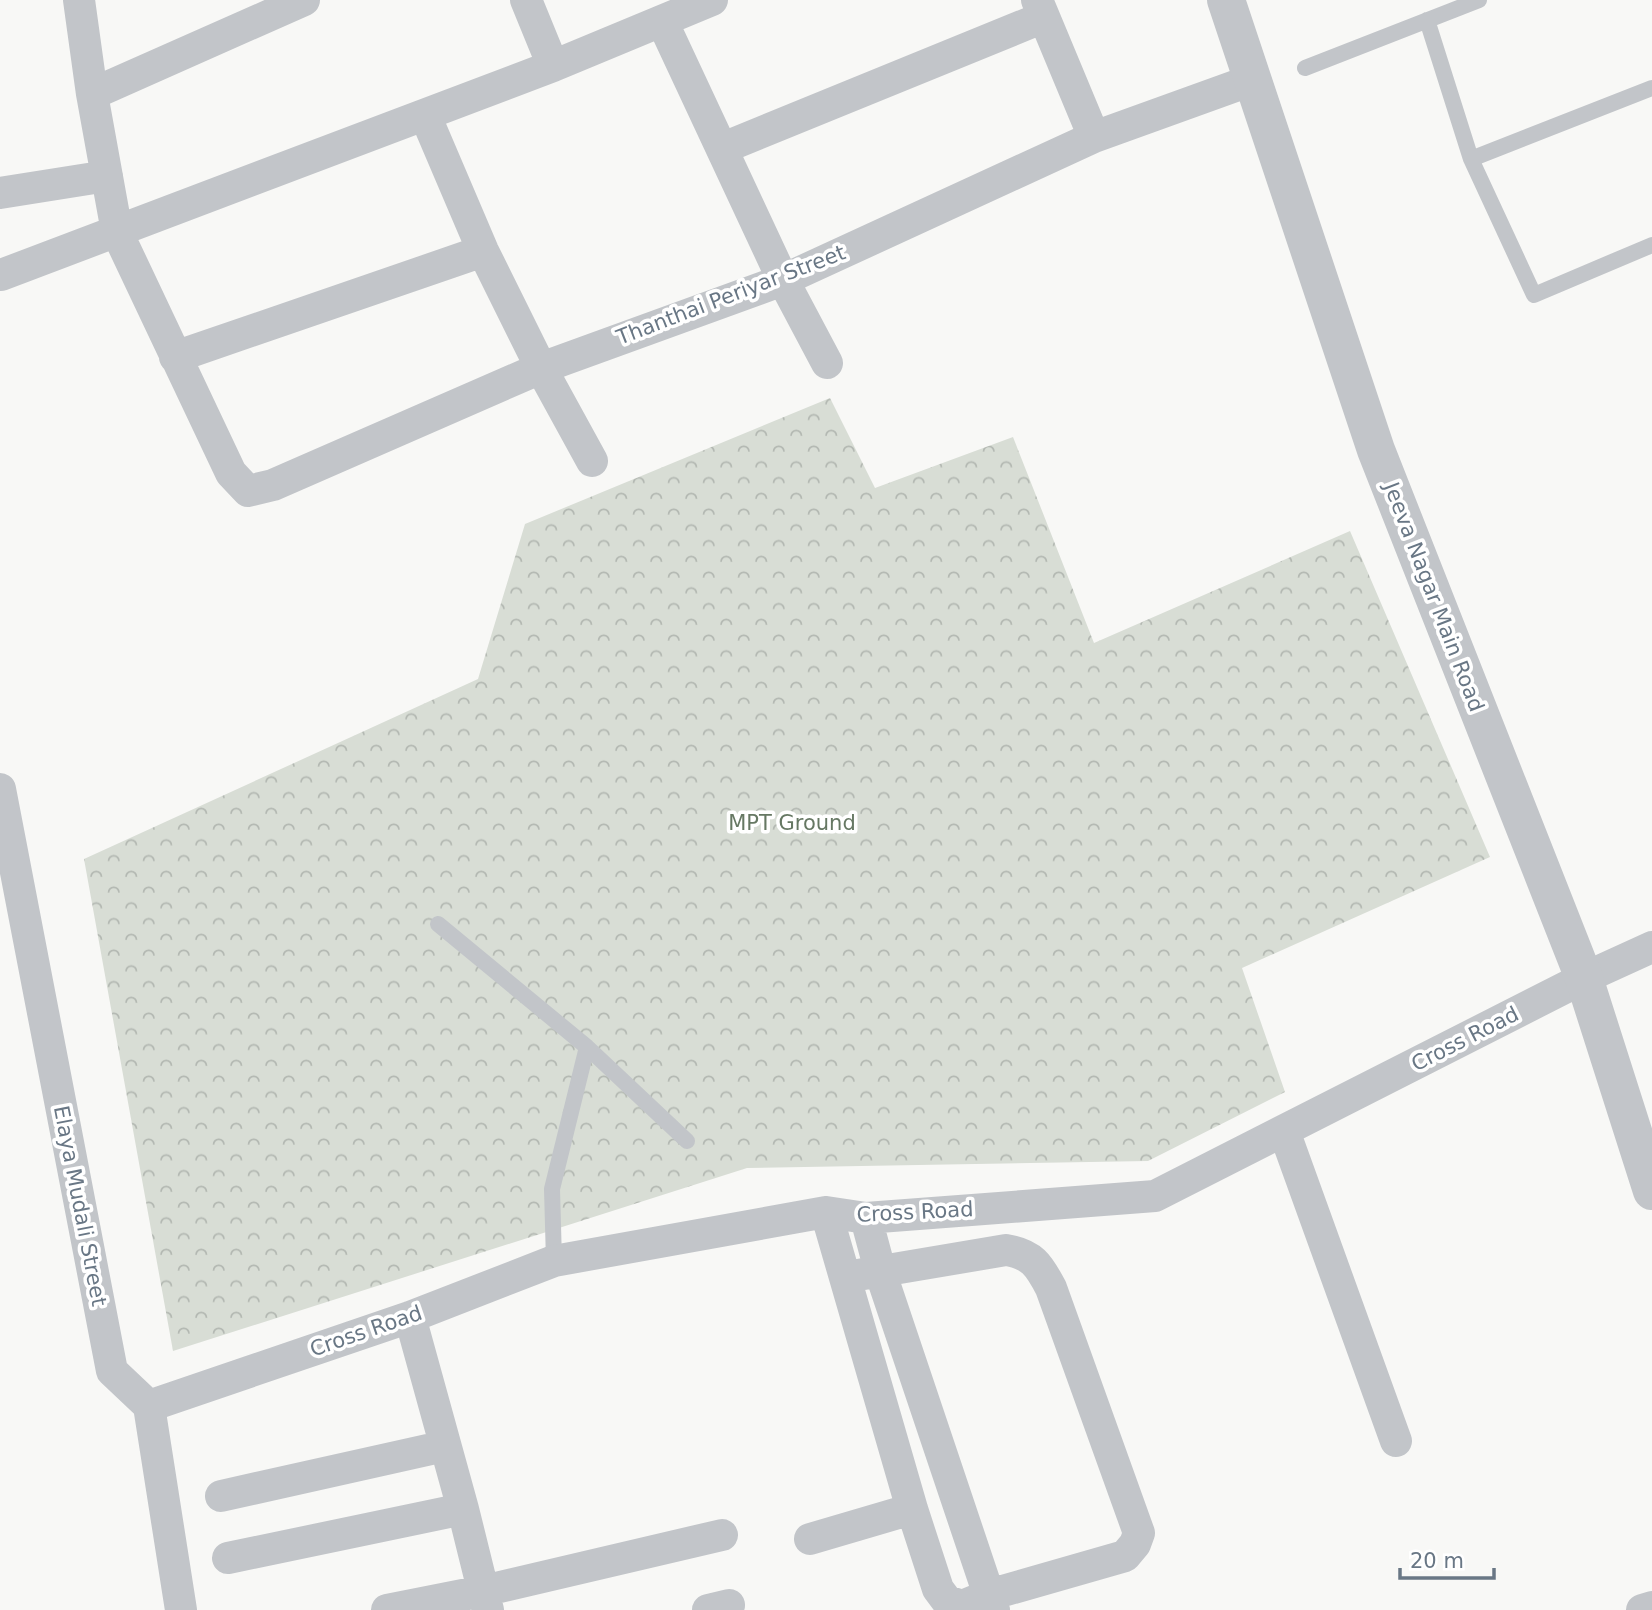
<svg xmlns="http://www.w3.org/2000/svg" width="1652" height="1610" font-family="'DejaVu Sans',sans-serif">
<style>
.park{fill:url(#park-crowns)}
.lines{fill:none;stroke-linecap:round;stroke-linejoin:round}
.service{stroke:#c2c5c9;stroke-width:16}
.minor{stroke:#c2c5c9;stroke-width:32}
.tertiary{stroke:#c2c5c9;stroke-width:38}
.labels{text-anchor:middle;stroke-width:7;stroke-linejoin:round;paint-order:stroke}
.street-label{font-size:21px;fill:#697785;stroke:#fff}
.park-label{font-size:21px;fill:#667863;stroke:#fff}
</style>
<defs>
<pattern id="park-crowns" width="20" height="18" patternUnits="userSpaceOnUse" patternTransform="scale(1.75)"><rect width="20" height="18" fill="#d8ddd5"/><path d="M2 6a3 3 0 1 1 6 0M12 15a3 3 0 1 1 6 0" fill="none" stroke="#b3b8b2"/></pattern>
</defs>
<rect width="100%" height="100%" fill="#f8f8f6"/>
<path class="park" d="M 830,398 L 875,488 L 1013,437 L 1094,643 L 1350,531 L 1490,857 L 1242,968 L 1285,1092 L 1148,1161 L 747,1168 L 173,1351 L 84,859 L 478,679 L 525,524 Z"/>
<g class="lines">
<path class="service" d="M 1427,20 L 1471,159 L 1534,295 L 1652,245
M 1305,68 L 1479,0
M 1471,159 L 1652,88
M 438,924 L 587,1047 L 552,1189 L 554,1261
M 587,1047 L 687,1141"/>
<path class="minor" d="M 79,0 L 92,94 L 117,232 L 231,473 L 248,491 L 273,485 L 541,368 L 783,280 L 1094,137 L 1252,80
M 526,0 L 553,66
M 1037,0 L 1094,137
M 662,21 L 783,280 L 827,363
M 92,94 L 304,0
M 425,115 L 483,251 L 541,368 L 592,461
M 723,148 L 1044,17
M 0,193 L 107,176
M 1,275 L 553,66 L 712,0
M 175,357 L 483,251
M 0,789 L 112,1371 L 149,1406 L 181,1610
M 1284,1131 L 1396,1441
M 826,1212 L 912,1509 L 938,1589 L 947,1601 L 962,1606 L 989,1595 L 1125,1556 L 1135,1544 L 1139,1533 L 1051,1288 C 1039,1265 1032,1254 1006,1250 L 846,1277
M 866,1218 L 881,1274 L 994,1610
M 410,1317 L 463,1509 L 488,1610
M 149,1406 L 410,1317 L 554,1261 L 826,1212 L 866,1218 L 1155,1196 L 1584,978 L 1652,947
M 221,1496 L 445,1446
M 810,1539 L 912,1509
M 228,1558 L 463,1509
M 387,1610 L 483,1591 L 722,1535
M 708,1610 L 729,1605
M 1642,1610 L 1652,1607"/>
<path class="tertiary" d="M 1226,0 L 1376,450 L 1584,978 L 1652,1191"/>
</g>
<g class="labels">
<g class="street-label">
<text transform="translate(731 295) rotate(-21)" y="7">Thanthai Periyar Street</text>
<text transform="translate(1434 597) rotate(69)" y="7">Jeeva Nagar Main Road</text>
<text transform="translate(1465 1039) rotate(-27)" y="7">Cross Road</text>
<text transform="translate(80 1206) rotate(79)" y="7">Elaya Mudali Street</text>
<text transform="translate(915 1212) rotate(-3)" y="7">Cross Road</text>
<text transform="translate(366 1331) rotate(-19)" y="7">Cross Road</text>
</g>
<g class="park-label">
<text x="792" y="830">MPT Ground</text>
</g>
</g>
<path d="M1400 1568v10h94v-10" fill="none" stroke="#697785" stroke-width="3.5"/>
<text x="1410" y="1568" font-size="21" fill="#697785" stroke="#ffffff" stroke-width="5" paint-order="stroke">20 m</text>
</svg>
